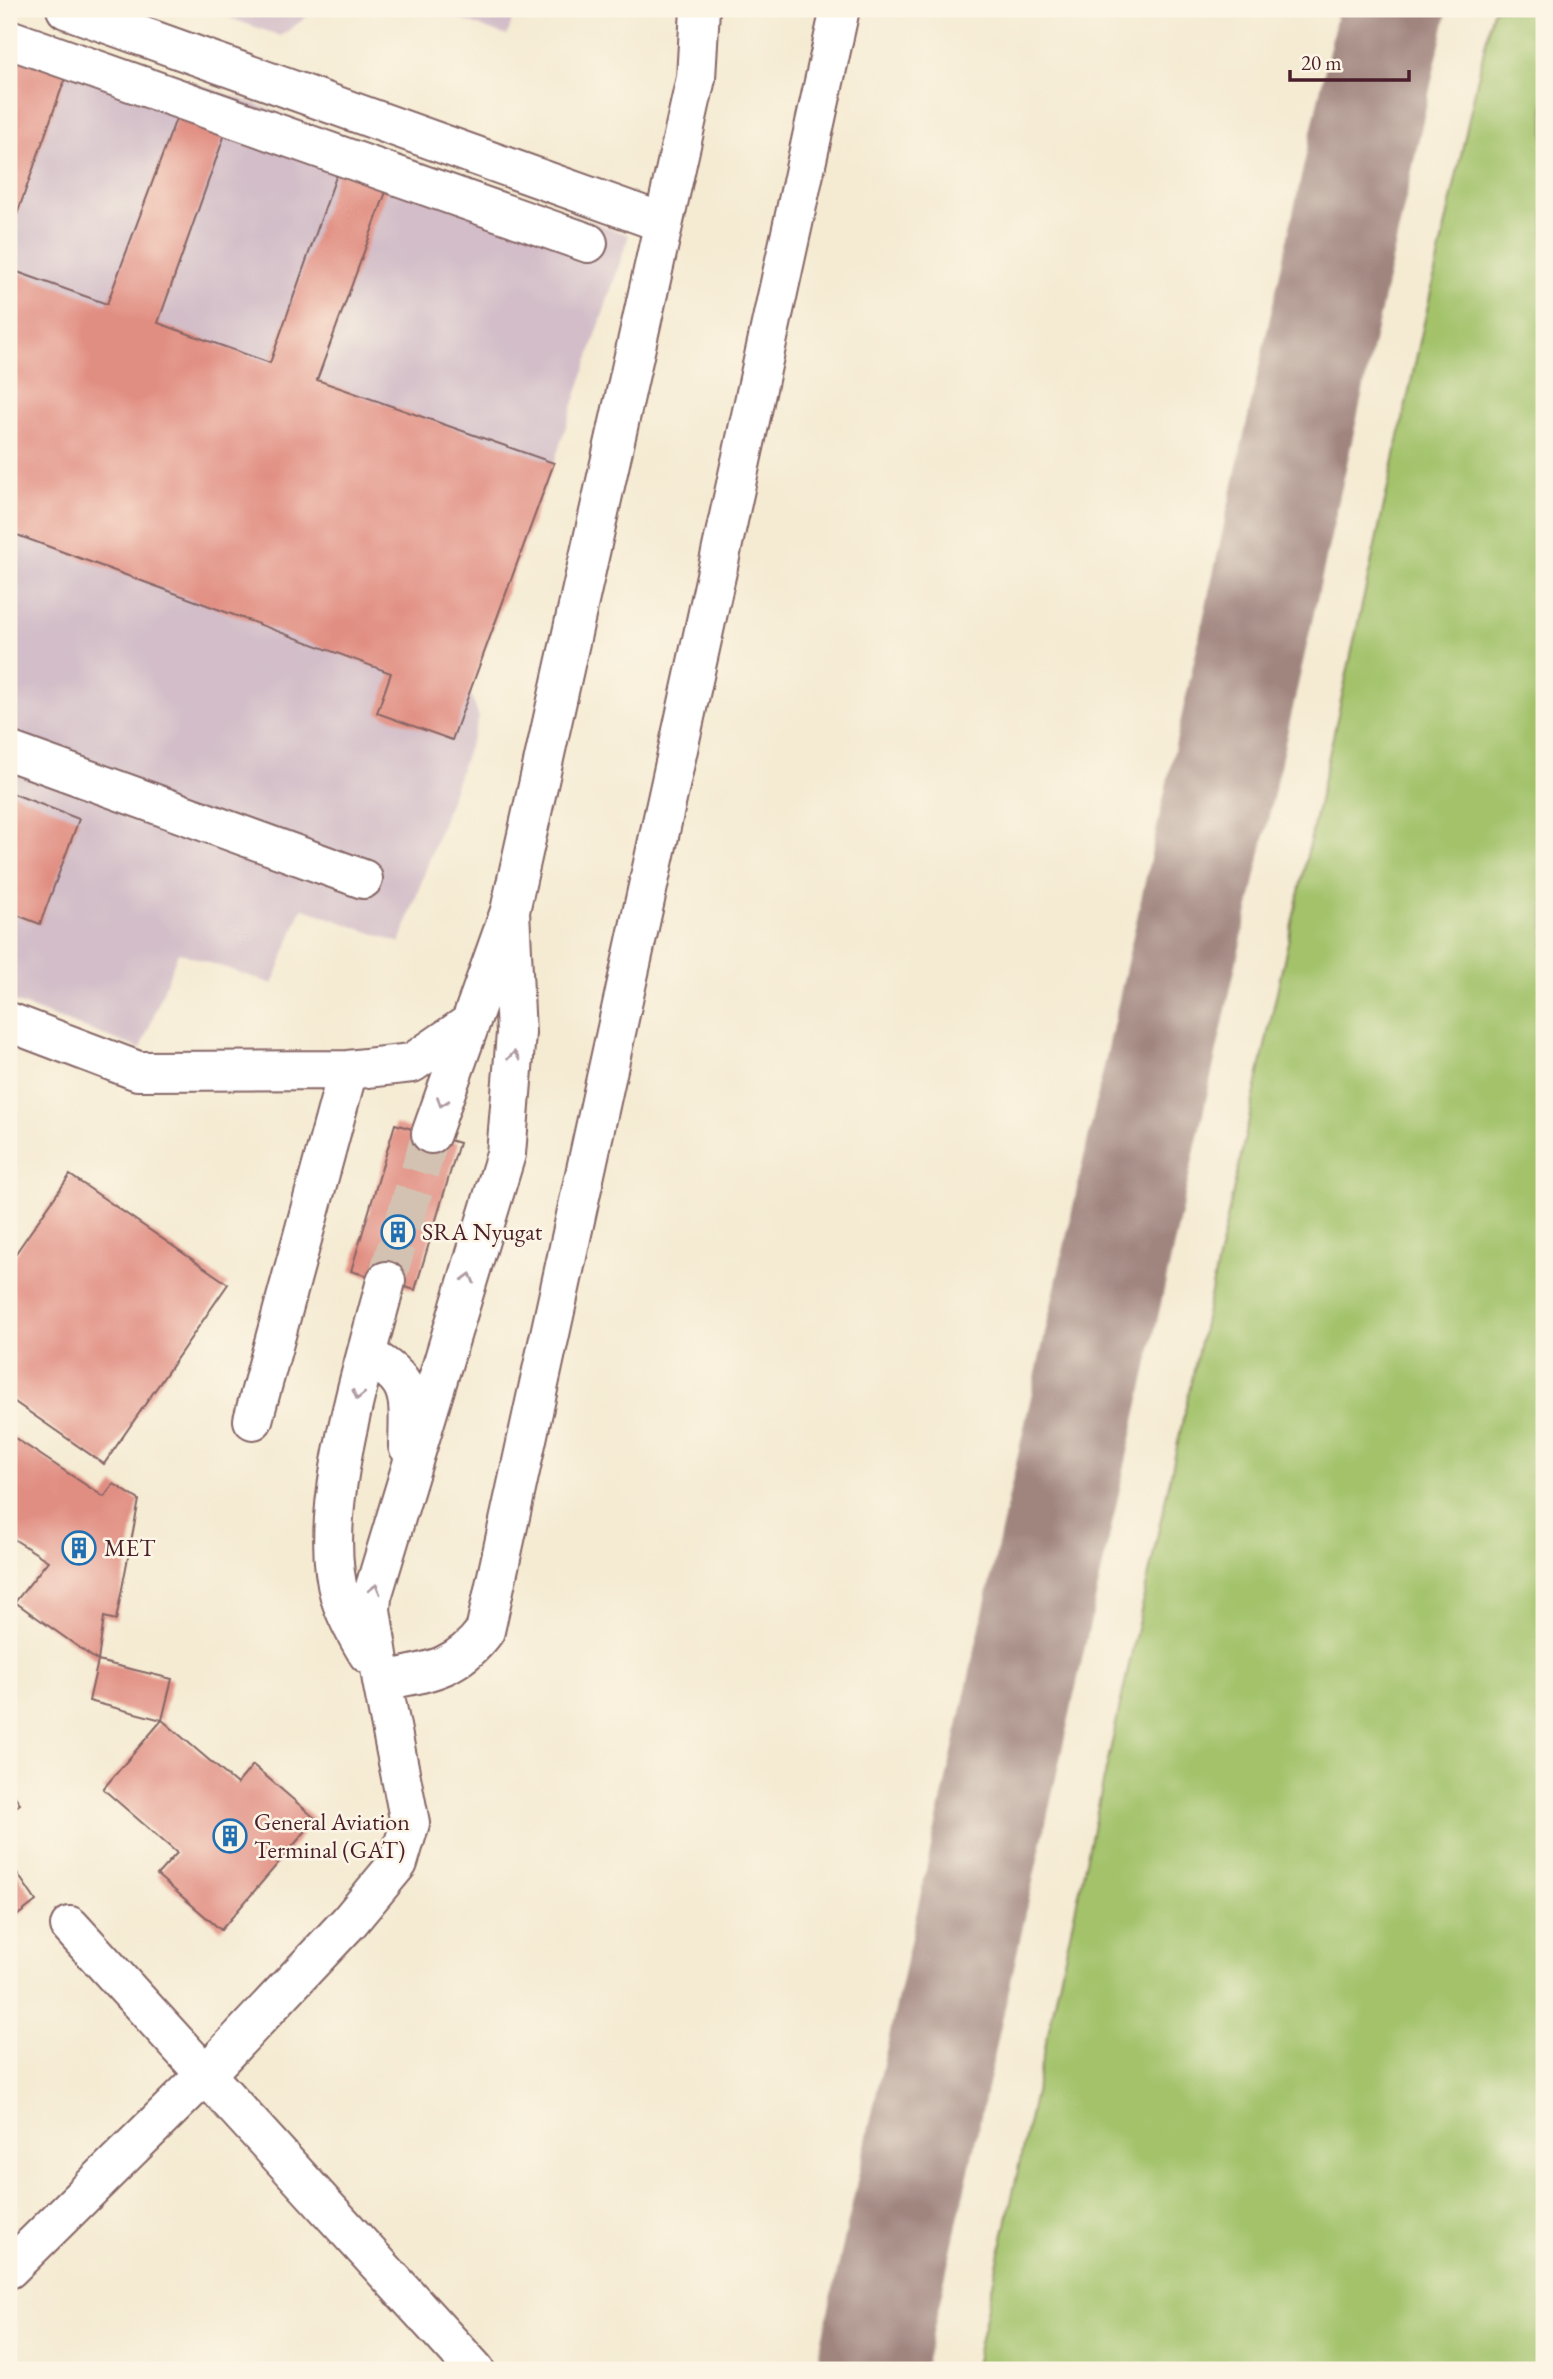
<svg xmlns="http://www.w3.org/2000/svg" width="1553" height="2379" font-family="'EB Garamond',serif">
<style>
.industrial{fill:#d2bdc8}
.green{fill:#a3c26a;stroke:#76704a;stroke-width:2}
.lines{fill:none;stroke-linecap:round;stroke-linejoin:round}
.taxiway{stroke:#a0857f;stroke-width:107}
.building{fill:#e18e82}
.minor-tunnel{stroke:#d3c2b1;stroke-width:38;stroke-dasharray:38 19;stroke-linecap:butt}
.minor-casing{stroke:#866666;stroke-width:42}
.minor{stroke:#fff;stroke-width:38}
.oneway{stroke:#ae9aa0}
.labels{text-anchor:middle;stroke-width:5;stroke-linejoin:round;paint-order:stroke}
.poi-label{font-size:24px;fill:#4a1f2b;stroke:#fcf5e5;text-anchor:start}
</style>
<rect width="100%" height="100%" fill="#fcf5e5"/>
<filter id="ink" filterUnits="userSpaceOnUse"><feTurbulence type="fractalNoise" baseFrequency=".0143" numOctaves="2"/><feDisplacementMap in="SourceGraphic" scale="14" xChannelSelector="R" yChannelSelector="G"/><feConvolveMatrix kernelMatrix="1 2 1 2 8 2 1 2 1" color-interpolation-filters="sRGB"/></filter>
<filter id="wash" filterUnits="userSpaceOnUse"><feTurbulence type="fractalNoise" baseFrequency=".00686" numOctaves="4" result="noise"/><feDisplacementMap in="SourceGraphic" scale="28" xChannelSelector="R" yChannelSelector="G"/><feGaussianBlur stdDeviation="1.57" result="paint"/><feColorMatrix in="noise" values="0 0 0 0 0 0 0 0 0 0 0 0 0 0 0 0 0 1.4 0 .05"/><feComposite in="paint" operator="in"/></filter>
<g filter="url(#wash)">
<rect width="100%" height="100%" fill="#f5ebd3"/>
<path class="industrial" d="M 204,9 L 317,9 L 281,36 Z
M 432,9 L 516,9 L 507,36 Z
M 9,18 L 629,235 L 554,463 L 470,691 L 479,718 L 400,943 L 302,908 L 273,984 L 178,952 L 141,1049 L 9,1000 Z"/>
<path class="green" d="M 1493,9 L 1544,9 L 1544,2370 L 974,2370 Z"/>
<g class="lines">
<path class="taxiway" d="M 870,2370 L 1393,9"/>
</g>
<g id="blocks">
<path class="building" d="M 19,56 L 67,73 L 9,237 L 9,83 Z
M 177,116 L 225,134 L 158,323 L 270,363 L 338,171 L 387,189 L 317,380 L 554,463 L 452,740 L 377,713 L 391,673 L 9,532 L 9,269 L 107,304 Z
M 9,792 L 79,819 L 40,924 L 9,912 Z
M 395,1124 L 459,1143 L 415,1290 L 351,1271 Z
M 70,1175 L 228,1284 L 104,1464 L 9,1398 L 9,1263 Z
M 9,1434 L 104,1497 L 114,1484 L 139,1500 L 116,1620 L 104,1617 L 98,1661 L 15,1602 L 48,1561 L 9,1536 Z
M 98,1661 L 172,1679 L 162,1720 L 237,1784 L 253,1765 L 316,1819 L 221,1930 L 157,1875 L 177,1853 L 103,1789 L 162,1720 L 89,1701 Z
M 9,1787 L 20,1804 L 9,1812 Z
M 9,1861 L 36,1901 L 9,1922 Z"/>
</g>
</g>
<g filter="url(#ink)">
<use href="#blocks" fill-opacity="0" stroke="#866666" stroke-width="2"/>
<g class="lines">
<path class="minor-tunnel" d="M 386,1281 L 431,1134"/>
<defs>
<path id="minor" d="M 66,9 L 661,222
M 9,39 L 588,243
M 9,751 L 363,879
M 9,1022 L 138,1071 L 348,1070 L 412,1063 L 470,1023
M 431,1134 L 510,911 L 696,78 L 700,9
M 367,1356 C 414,1379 409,1399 408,1446
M 253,1420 L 348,1070
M 368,1654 C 357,1636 346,1617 340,1597 C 315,1512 364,1367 386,1281
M 382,1681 C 427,1672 456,1670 485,1631 L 840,9
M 70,1926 L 475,2370
M 9,2269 L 205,2075 L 349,1922 L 398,1863 L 410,1823 L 382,1681 L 371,1610 L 372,1597 L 506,1154 L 516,1033 L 510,911"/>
</defs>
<use href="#minor" class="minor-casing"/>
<use href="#minor" class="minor"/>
</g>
<defs><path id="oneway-chevron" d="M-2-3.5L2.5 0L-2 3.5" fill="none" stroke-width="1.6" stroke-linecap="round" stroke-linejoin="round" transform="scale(1.75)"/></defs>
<g class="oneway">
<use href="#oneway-chevron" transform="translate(514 1056) rotate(-85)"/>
<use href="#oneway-chevron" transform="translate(442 1102) rotate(110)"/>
<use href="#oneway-chevron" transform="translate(469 1278) rotate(-74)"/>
<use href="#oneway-chevron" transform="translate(358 1395) rotate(103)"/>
<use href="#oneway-chevron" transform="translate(375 1589) rotate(-75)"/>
</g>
</g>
<defs>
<symbol id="building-ring" viewBox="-11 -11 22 22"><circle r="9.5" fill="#fcf5e5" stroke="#1f6fb2" stroke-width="1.5"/><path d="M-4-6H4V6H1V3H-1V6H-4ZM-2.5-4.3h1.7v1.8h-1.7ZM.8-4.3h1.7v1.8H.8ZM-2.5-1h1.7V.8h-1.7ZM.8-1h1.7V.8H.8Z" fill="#1f6fb2"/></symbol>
</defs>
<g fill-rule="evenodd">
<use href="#building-ring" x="379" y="1213" width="38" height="38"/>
<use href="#building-ring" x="60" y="1529" width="38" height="38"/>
<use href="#building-ring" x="211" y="1817" width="38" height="38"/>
</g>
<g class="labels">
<g class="poi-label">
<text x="422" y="1240">SRA Nyugat</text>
<text x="104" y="1556">MET</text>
<text x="254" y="1830">General Aviation<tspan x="254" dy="28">Terminal (GAT)</tspan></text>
</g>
</g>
<rect width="1553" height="2379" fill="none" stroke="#fcf5e5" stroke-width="35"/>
<path d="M1290 70v10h119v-10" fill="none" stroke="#4a1f2b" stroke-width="3.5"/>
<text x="1301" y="70" font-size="21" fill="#4a1f2b" stroke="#fcf5e5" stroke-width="5" paint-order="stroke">20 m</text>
</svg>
